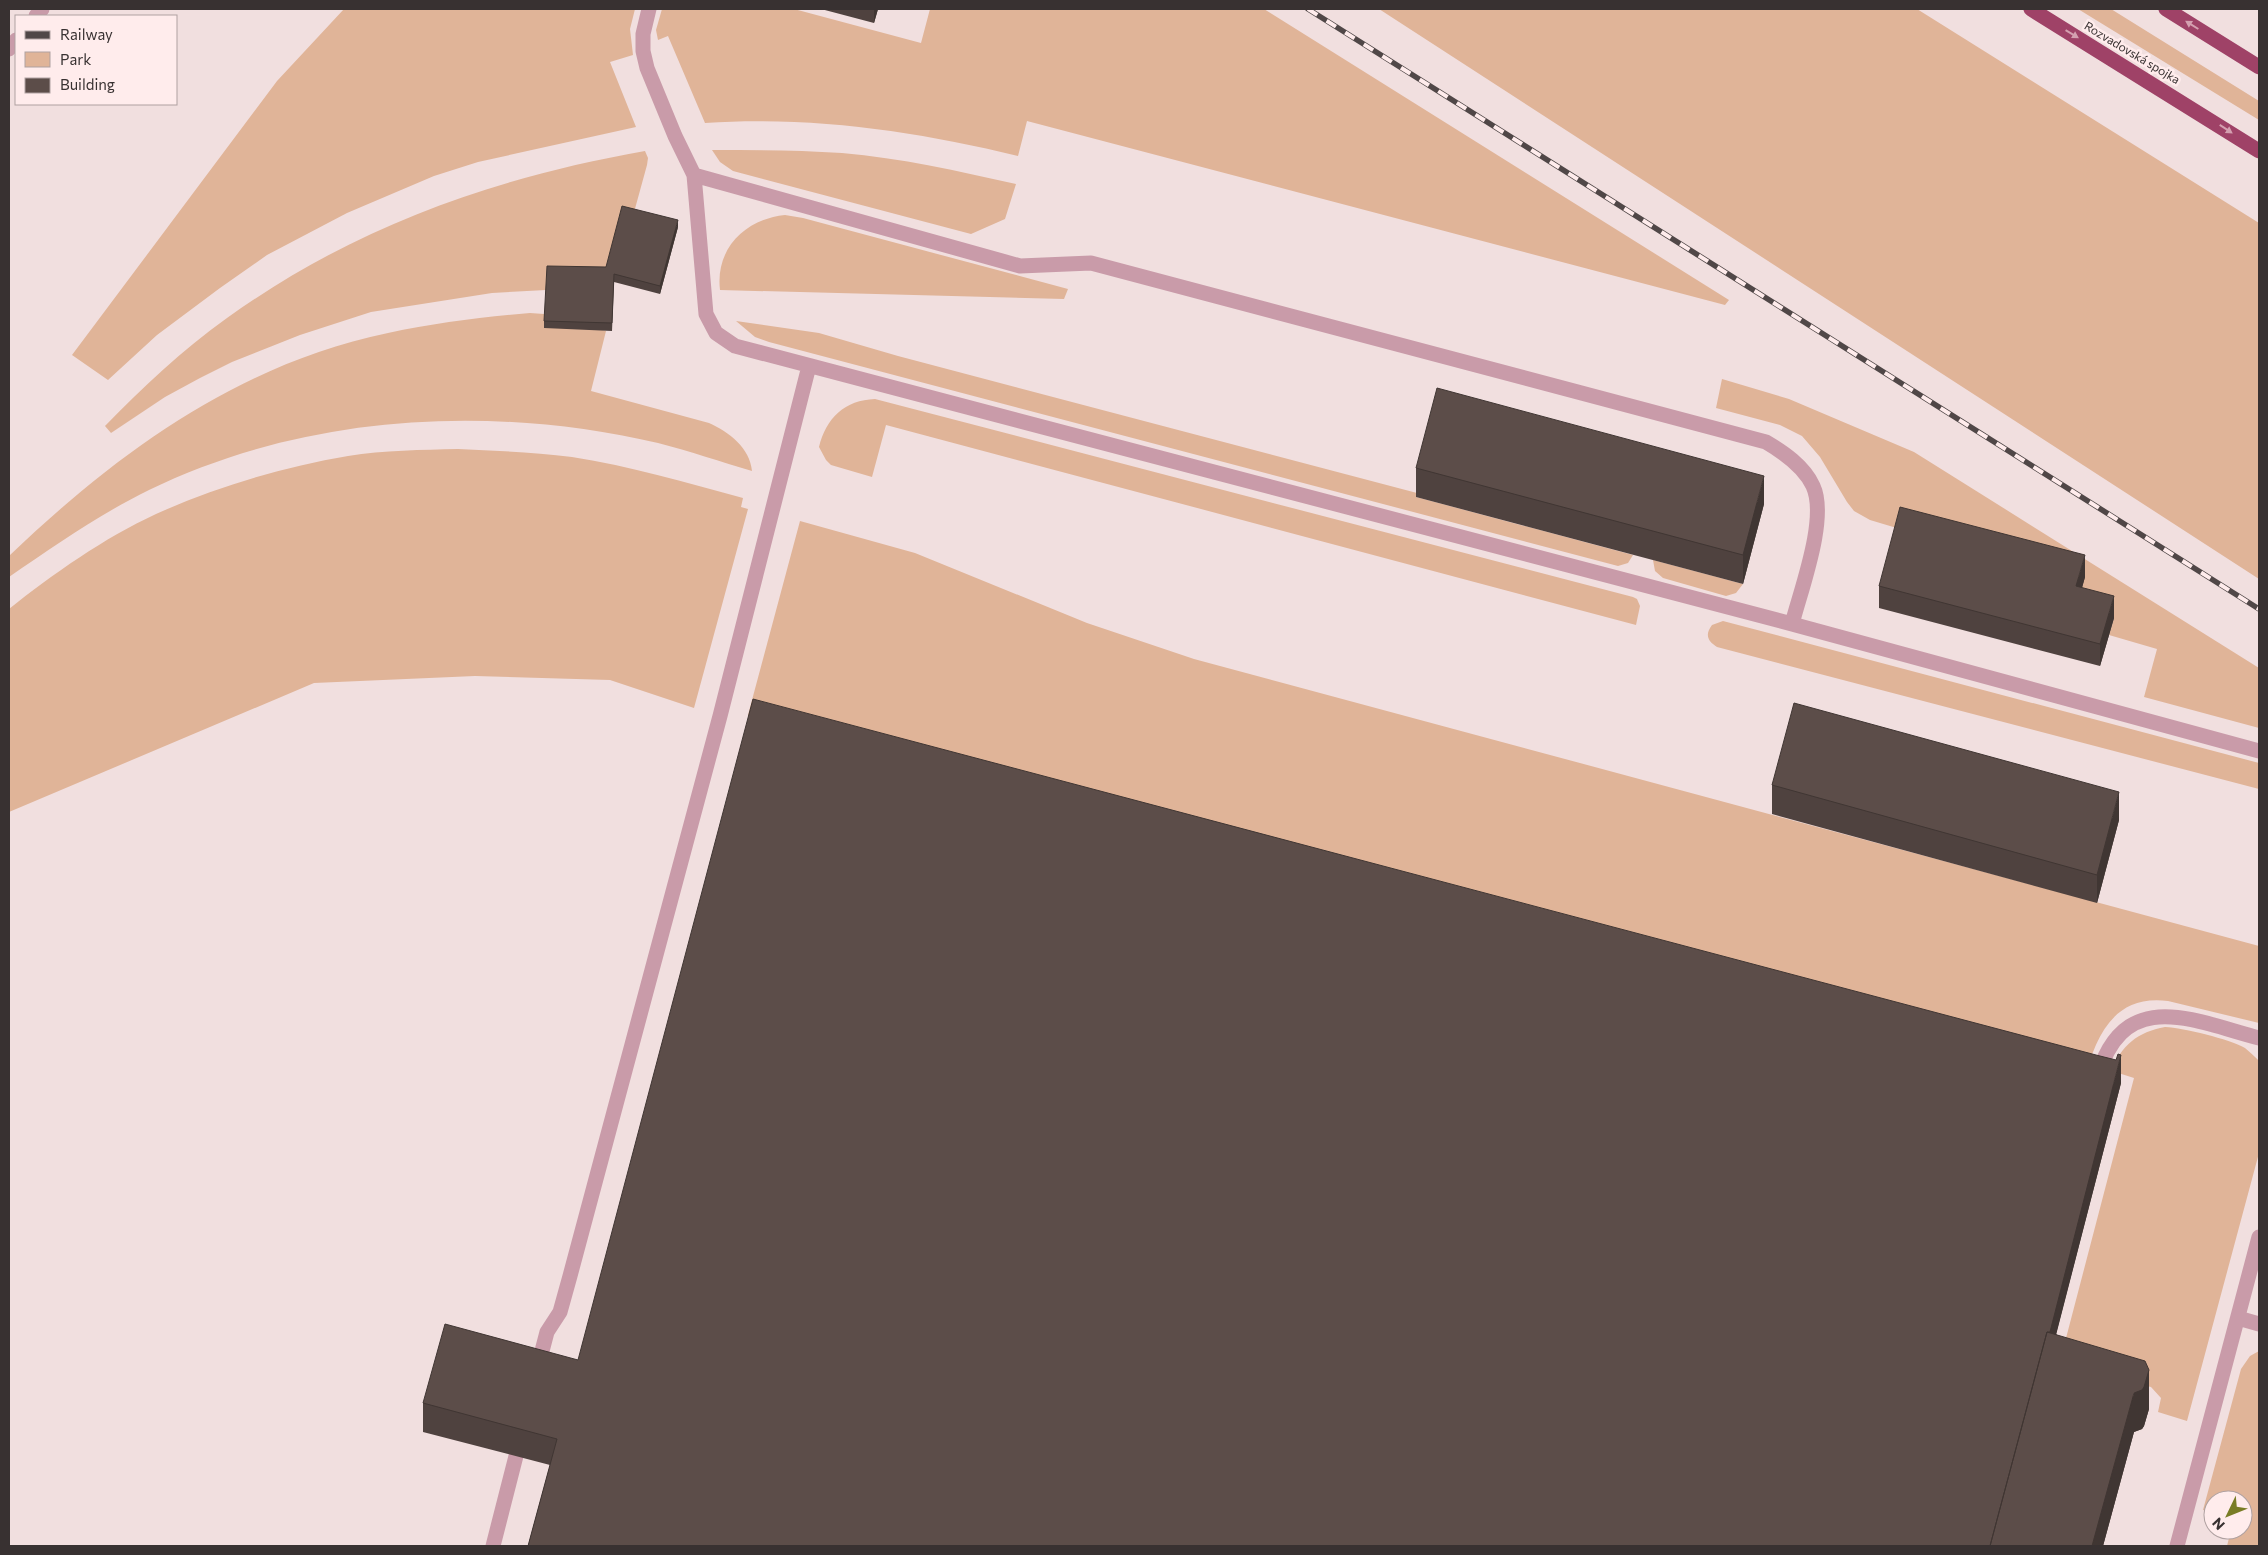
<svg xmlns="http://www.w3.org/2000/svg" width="2268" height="1555" font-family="Commissioner,sans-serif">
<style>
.green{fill:#e0b498}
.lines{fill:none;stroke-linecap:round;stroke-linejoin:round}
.lane{stroke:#c99ba9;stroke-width:15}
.highway{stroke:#9f4267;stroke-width:15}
.rail-casing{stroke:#504747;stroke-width:5.5}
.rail{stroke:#ffecec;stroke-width:4;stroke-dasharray:11;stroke-linecap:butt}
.wall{fill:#4f423f}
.shaded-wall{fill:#403633}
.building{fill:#5c4d49;stroke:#403633}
.oneway{fill:#d4a0b0}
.labels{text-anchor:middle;stroke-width:5;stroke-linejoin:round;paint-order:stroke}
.street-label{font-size:12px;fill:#383131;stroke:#ffecec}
</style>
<rect width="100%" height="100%" fill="#f1dfdf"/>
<path class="green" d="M 344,9 L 635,9 L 630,29 L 633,55 L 610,62 L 636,127 L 478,162 L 434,176 L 347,213 L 267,255 L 220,288 L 157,335 L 108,380 L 72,355 L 277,81 Z
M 662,9 L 794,9 L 921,43 L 930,9 L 1264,9 L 1729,300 L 1725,305 L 1027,121 L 1018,156 C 915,131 812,116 705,123 L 668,36 L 658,40 L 656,30 Z
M 1379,9 L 1917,9 L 2259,223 L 2259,579 Z
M 2078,9 L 2111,9 L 2259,101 L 2259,120 Z
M 712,150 C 756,150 799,150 842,153 C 901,158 958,171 1016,184 L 1005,219 L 971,234 L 733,171 L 720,162 Z
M 645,151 L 648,158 L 647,165 L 633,216 L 606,275 L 546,290 L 492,293 L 371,312 L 300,335 L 232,362 L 200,378 L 165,397 L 111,433 L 105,426 C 143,387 182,350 227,318 C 354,227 492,178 645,151 Z
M 785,215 L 803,218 L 1068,289 L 1064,299 L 720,290 C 715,248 746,219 785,215 Z
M 530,313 L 544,314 L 606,331 L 591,391 L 709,423 C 729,432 750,448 752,471 C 721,462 690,451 658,443 C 490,404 305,414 149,490 C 100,514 54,546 9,577 L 9,556 C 119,451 237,365 388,333 C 435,323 483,317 530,313 Z
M 736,321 L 819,333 L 898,356 L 1417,493 L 1416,497 L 1633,555 L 1628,563 L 1618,566 L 769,342 L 755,337 Z
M 1722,379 L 1789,399 L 1914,452 L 2259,668 L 2259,728 L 2144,697 L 2157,649 L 2109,635 L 2114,618 L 1900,529 L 1870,520 L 1854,511 L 1847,502 L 1820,457 L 1802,436 L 1780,425 L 1716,408 Z
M 875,399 L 1633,597 L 1637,599 L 1640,606 L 1636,625 L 886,425 L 872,477 L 831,465 L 826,460 L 819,447 C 826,418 845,400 875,399 Z
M 458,449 C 496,451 535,452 572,457 C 630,466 687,483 743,498 L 741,507 L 748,509 L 694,708 L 610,680 L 475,676 L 314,683 L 9,812 L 9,609 C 53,574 104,538 156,514 C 216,487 283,467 348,456 C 384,450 422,450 458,449 Z
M 800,521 L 915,553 L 1087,623 L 1194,659 L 2259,946 L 2259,1023 L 2168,1001 C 2113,994 2096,1037 2084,1080 L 753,727 L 748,715 Z
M 1653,560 L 1743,584 L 1736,593 L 1726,596 L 1663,578 L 1655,571 Z
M 1723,621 L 2259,763 L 2259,789 L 1717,647 C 1707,641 1705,634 1712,625 Z
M 2165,1027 C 2184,1028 2229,1039 2245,1048 C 2250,1052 2255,1057 2259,1061 L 2259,1153 L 2187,1421 L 2158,1412 L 2161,1398 L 2151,1387 L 2059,1365 L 2134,1078 L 2112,1071 C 2121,1045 2138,1032 2165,1027 Z
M 2259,1351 L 2259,1546 L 2227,1546 L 2231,1530 L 2243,1530 L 2243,1500 L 2213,1500 L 2213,1512 L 2203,1510 L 2241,1369 L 2250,1356 Z"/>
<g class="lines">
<path class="lane" d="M 649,9 L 643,34 L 643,51 L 647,68 L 675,136 L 694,175 L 1020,266 L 1091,263 L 1766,442 C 1783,452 1804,466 1813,486 C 1828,518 1801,589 1792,624
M 36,16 L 42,9
M 9,49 L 16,40
M 694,175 L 706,314 L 716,333 L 735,346 L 1792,624 L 2259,751
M 2098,1075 C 2125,986 2194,1021 2259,1038
M 2238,1318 L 2259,1324
M 537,1370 L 547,1332 L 560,1312 L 570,1276 L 720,716 L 809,366
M 493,1546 L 516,1456
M 2177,1546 L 2259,1237"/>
<path class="highway" d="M 2031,9 L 2259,151
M 2166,9 L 2259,67"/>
<defs>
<path id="rail" d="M 1308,9 L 2259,609"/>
</defs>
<use href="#rail" class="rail-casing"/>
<use href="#rail" class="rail"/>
</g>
<path class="wall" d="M 821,9 L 878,9 L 874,23 Z
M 678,227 L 660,294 L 614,282 L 612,331 L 544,328 L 544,321 Z
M 1416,468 L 1764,504 L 1743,584 L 1416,497 Z
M 2085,577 L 2082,588 L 2114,618 L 2100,666 L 1879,608 L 1879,586 Z
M 1772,785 L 2119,820 L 2097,903 L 1772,814 Z
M 2121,1083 L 2056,1334 L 2149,1409 L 2144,1426 L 2142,1429 L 2134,1432 L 2103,1546 L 528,1546 L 550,1465 L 423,1432 L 423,1403 L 578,1360 Z"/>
<path class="shaded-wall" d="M 874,9 L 878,9 L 874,23 Z
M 678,220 L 678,227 L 660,294 L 660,286 Z
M 1764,476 L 1764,504 L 1743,584 L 1743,555 Z
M 2085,555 L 2085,577 L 2076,608 L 2076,586 Z
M 2114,596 L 2114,618 L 2100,666 L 2100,644 Z
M 2119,792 L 2119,820 L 2097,903 L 2097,875 Z
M 2121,1055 L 2121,1083 L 2038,1405 L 1993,1546 Z
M 2149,1370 L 2149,1409 L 2144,1426 L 2142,1429 L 2134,1432 L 2103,1546 L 2092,1546 L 2134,1393 Z"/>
<path class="building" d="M 622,206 L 678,220 L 660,286 L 614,274 L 612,323 L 544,321 L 547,266 L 606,267 Z
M 1437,388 L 1764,476 L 1743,555 L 1416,468 Z
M 1900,507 L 2085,555 L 2076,586 L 2114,596 L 2100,644 L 1879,586 Z
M 753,699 L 2096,1055 L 2116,1060 L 2118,1054 L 2121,1055 L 2050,1332 L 2047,1332 L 1990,1546 L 528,1546 L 557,1439 L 423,1403 L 445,1324 L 578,1360 Z
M 1794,703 L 2119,792 L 2097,875 L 1772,785 Z
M 2047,1332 L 2145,1361 L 2149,1370 L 2144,1387 L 2142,1390 L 2134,1393 L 2092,1546 L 1990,1546 Z"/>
<defs><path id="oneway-solid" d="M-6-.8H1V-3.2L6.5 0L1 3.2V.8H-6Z" transform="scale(1.25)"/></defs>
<g class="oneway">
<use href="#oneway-solid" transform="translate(2192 25) rotate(-148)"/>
<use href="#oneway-solid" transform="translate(2072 34) rotate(31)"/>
<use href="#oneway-solid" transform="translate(2226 129) rotate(33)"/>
</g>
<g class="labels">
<g class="street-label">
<text transform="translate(2132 53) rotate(31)" y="4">Rozvadovská spojka</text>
</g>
</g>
<rect width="2268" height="1555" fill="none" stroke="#383131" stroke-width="20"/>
<rect x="15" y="15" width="162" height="90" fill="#ffecec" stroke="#afa1a1"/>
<rect x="25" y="31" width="25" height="8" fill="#504747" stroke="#afa1a1"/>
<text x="60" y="40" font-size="15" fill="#383131">Railway</text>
<rect x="25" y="52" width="25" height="15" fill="#e0b498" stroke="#afa1a1"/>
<text x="60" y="65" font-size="15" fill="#383131">Park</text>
<rect x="25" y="78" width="25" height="15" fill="#5c4d49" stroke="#afa1a1"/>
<text x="60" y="90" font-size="15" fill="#383131">Building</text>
<g transform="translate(2228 1515) rotate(227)"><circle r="24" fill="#ffecec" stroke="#afa1a1"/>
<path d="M0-4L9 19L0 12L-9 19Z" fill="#797c25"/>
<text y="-8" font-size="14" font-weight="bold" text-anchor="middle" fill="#383131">N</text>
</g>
</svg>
